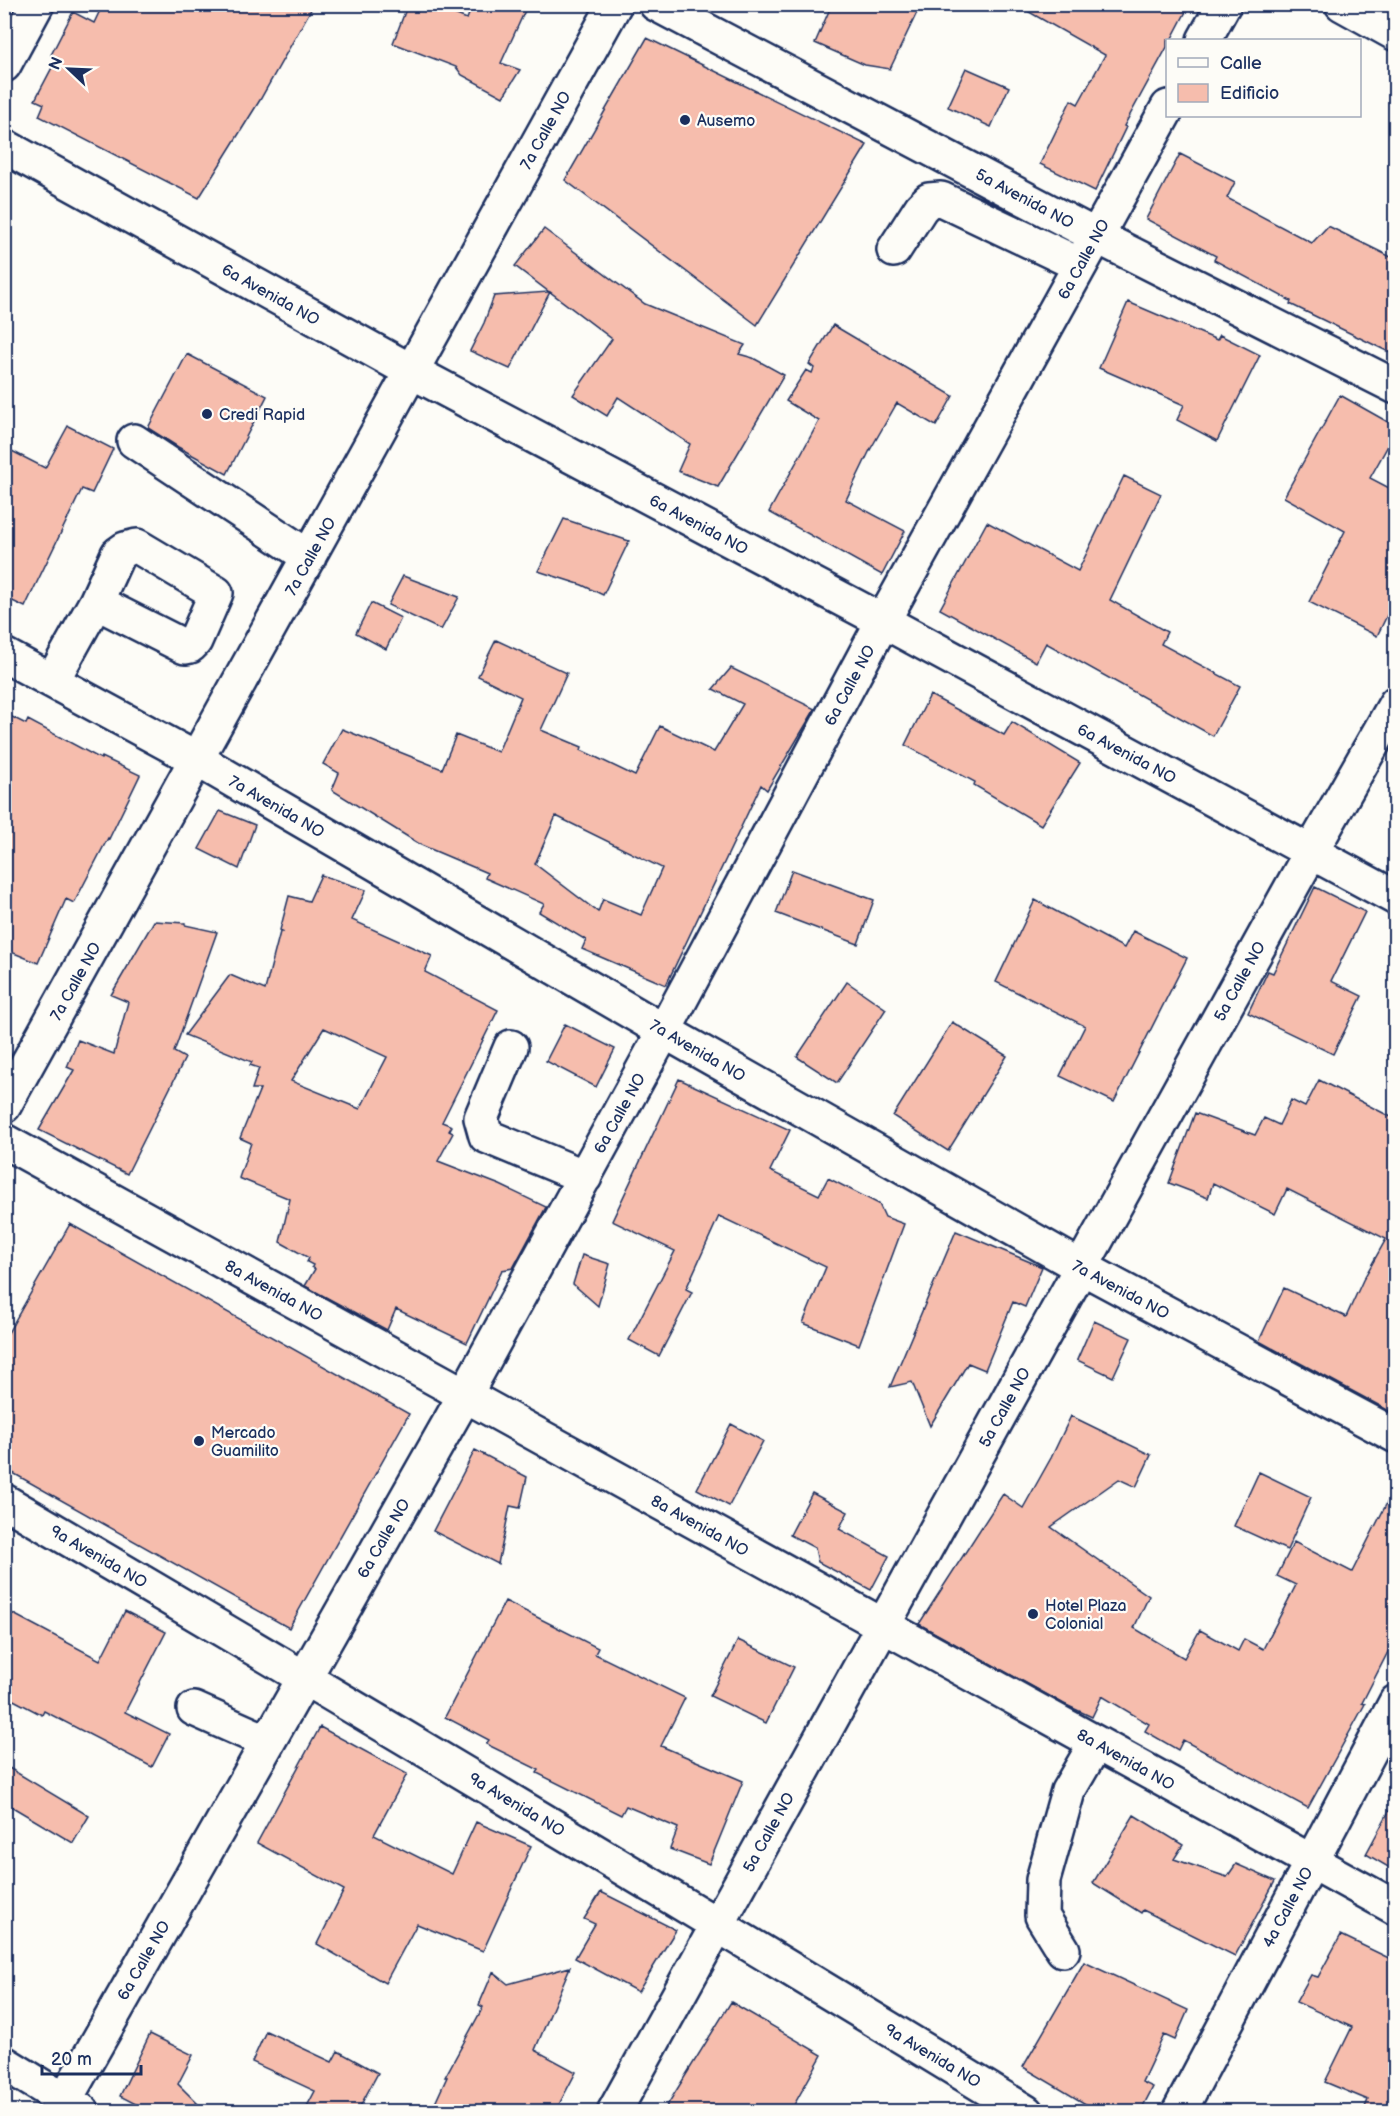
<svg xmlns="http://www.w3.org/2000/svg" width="1400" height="2116" font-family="'Balsamiq Sans',sans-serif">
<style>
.building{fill:#f6bdad;stroke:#1b2f5e;stroke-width:1.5;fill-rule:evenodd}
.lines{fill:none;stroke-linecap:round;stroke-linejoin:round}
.minor-casing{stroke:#1b2f5e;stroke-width:38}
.minor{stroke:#fdfcf7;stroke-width:33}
.poi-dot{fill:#1b2f5e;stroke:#fdfcf7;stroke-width:2}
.labels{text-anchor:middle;stroke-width:4.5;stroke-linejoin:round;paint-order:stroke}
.poi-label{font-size:16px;fill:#1b2f5e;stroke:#fdfcf7;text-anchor:start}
.street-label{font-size:16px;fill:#1b2f5e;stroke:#fdfcf7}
</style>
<rect width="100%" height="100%" fill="#fdfcf7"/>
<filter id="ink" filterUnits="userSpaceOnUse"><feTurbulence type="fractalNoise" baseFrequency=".0167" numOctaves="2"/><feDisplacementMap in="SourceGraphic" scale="12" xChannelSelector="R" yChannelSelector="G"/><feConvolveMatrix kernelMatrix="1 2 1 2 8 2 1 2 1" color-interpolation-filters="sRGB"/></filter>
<g filter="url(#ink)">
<path class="building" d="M 103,4 L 314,4 L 260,100 L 199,198 L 39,116 L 44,104 L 35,100 L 57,58 L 51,55 L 73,12 L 94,23 Z
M 408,4 L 428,4 L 467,19 L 473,4 L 528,4 L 501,63 L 520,70 L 503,97 L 462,75 L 456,67 L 393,43 Z
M 832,4 L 921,4 L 890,69 L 865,65 L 815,43 Z
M 1015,4 L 1190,4 L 1171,40 L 1167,40 L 1167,47 L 1124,126 L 1126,127 L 1095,191 L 1040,164 L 1071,100 L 1078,104 L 1105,55 Z
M 647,38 L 867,145 L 757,325 L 565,180 Z
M 966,68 L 1009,87 L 991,127 L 948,107 Z
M 1180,154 L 1235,182 L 1227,198 L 1312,243 L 1328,226 L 1395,259 L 1395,355 L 1290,304 L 1291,301 L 1214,260 L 1216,256 L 1146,219 Z
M 544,229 L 645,304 L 745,345 L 739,354 L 753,358 L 784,375 L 718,487 L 678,471 L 690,444 L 618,397 L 607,416 L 573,395 L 612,339 L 550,292 L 510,369 L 470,351 L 484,323 L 494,296 L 549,292 L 515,266 Z
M 1128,302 L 1217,340 L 1220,335 L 1260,355 L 1217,441 L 1177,420 L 1184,405 L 1099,368 Z
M 833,325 L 953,396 L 936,426 L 897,403 L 870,450 L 846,500 L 905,531 L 882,575 L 769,512 L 819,421 L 786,401 L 806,370 L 812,373 L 814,368 L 809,364 Z
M 187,354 L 267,396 L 227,474 L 178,447 L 148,428 Z
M 1340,395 L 1395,426 L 1395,433 L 1370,478 L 1395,491 L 1395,599 L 1377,636 L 1309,602 L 1345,531 L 1284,497 Z
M 68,426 L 113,449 L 92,493 L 82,489 L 25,607 L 4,597 L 4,447 L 45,468 Z
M 1124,476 L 1161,494 L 1110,600 L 1167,632 L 1161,644 L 1240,686 L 1213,736 L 1046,643 L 1036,662 L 940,609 L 987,522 L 1078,571 Z
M 564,519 L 629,541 L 603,595 L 582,585 L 538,571 Z
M 403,576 L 459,597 L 441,630 L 388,605 Z
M 371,603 L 401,618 L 386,649 L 356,633 Z
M 496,640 L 567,673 L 541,730 L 582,747 L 581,750 L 635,776 L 660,726 L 714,752 L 743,704 L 713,689 L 731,668 L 815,709 L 767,790 L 761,785 L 666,985 L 582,949 L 586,940 L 539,912 L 544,904 L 485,878 L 487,873 L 421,845 L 332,790 L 339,773 L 323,764 L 342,729 L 442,769 L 456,735 L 498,752 L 521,697 L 478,676 ZM 556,816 L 662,868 L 641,915 L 603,899 L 598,912 L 535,864 Z
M 930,695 L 1004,735 L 1012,722 L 1080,763 L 1041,825 L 974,785 L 975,782 L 905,745 Z
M 4,713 L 26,724 L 28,720 L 101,759 L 102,757 L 140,775 L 109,839 L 108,838 L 74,903 L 66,899 L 38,963 L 4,949 Z
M 220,811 L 255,825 L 239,869 L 199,849 Z
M 792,870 L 874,900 L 858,944 L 776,913 Z
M 321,875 L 366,890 L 352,920 L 432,956 L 425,972 L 498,1010 L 442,1122 L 452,1126 L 449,1131 L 453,1133 L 438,1161 L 500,1185 L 546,1207 L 513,1268 L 502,1270 L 467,1343 L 396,1309 L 387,1330 L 305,1286 L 315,1269 L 312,1267 L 313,1265 L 307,1262 L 309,1258 L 280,1242 L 290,1199 L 239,1178 L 251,1143 L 240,1138 L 260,1089 L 252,1089 L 259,1068 L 250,1065 L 252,1062 L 185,1035 L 230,975 L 265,990 L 280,932 L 284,932 L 280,930 L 289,896 L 309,901 ZM 324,1028 L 387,1057 L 360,1109 L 291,1081 Z
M 1315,887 L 1365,912 L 1331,981 L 1362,996 L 1333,1054 L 1248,1013 L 1268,971 L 1273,973 Z
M 1035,900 L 1124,948 L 1133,931 L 1187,958 L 1114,1102 L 1060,1076 L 1085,1026 L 996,982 Z
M 154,921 L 185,923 L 185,925 L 217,932 L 174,1052 L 185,1058 L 127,1174 L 39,1130 L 74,1070 L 67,1067 L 78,1040 L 114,1054 L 128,1002 L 111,995 Z
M 847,982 L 886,1009 L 837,1083 L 797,1057 Z
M 952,1022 L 1007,1056 L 948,1151 L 893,1116 Z
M 565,1024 L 615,1049 L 596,1087 L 546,1061 Z
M 679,1079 L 790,1130 L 770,1171 L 819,1195 L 828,1178 L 879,1204 L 885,1217 L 904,1224 L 859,1345 L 803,1323 L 826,1267 L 719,1216 L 686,1289 L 692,1292 L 659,1356 L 629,1340 L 675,1251 L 612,1221 Z
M 1319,1080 L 1395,1119 L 1395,1414 L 1259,1341 L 1284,1288 L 1346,1317 L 1363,1280 L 1386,1239 L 1287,1189 L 1275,1214 L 1213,1183 L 1208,1198 L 1169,1183 L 1195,1113 L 1255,1135 L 1264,1118 L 1279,1125 L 1291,1100 L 1305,1107 Z
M 70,1224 L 409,1414 L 289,1628 L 4,1468 L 4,1340 Z
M 956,1231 L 1042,1267 L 1025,1307 L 1013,1302 L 985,1370 L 968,1363 L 930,1426 L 912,1382 L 890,1387 Z
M 582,1255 L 610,1264 L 598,1306 L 573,1284 Z
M 1094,1321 L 1131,1338 L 1113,1377 L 1077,1360 Z
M 1071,1416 L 1151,1455 L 1136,1487 L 1119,1479 L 1051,1527 L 1149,1596 L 1134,1628 L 1184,1658 L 1200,1630 L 1238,1651 L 1244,1639 L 1263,1649 L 1296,1585 L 1277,1576 L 1294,1542 L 1352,1572 L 1395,1487 L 1395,1638 L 1362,1703 L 1365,1704 L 1308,1808 L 1183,1740 L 1178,1750 L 1145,1731 L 1149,1724 L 1102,1696 L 1092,1717 L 1064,1704 L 919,1624 L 1003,1494 L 1023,1508 L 1051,1458 Z
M 731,1424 L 763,1441 L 729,1506 L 697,1489 Z
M 475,1450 L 527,1477 L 520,1508 L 510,1506 L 498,1564 L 433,1531 Z
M 1259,1472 L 1311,1497 L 1287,1550 L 1234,1526 Z
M 812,1493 L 848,1512 L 839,1529 L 889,1556 L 871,1590 L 818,1562 L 815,1548 L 790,1535 Z
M 505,1601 L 598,1648 L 595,1654 L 685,1698 L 661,1746 L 743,1781 L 709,1864 L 670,1849 L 678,1828 L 626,1806 L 621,1815 L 537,1773 L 539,1770 L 486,1744 L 489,1740 L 445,1717 Z
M 4,1609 L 100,1660 L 125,1611 L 166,1632 L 125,1712 L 169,1734 L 152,1767 L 44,1711 L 42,1715 L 4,1695 Z
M 738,1640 L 794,1667 L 766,1723 L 710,1696 Z
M 320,1727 L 407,1774 L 374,1835 L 452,1874 L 476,1822 L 531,1846 L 483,1951 L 417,1924 L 385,1983 L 317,1944 L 344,1890 L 257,1843 Z
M 4,1765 L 89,1816 L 73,1843 L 4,1802 Z
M 1395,1800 L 1395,1871 L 1366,1854 Z
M 1134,1815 L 1183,1845 L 1174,1859 L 1227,1877 L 1236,1864 L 1275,1881 L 1235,1956 L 1143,1910 L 1141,1913 L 1093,1883 Z
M 601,1892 L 676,1930 L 638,1992 L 575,1958 L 595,1924 L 584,1919 Z
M 1341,1935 L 1395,1961 L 1395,2112 L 1363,2112 L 1368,2100 L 1325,2082 L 1352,2027 L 1296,2002 L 1311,1975 L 1318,1977 Z
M 1084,1962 L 1188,2010 L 1175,2040 L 1164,2035 L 1142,2082 L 1153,2087 L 1140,2112 L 1099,2112 L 1023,2067 Z
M 570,1967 L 535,2050 L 576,2072 L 555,2112 L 431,2112 L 447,2077 L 445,2077 L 483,2007 L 479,2005 L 493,1972 L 508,1984 Z
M 731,2002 L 822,2055 L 790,2112 L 663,2112 Z
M 266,2031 L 332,2062 L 338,2051 L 378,2073 L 357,2112 L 304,2112 L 315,2091 L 252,2062 Z
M 150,2034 L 193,2055 L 178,2084 L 206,2112 L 151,2112 L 120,2096 Z"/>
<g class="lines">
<defs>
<path id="minor" d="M 656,4 L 1096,236 L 1396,387
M 1342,4 L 1396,34
M 1204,40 L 1224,4
M 4,65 L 37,4
M 4,146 L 411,371 L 883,621 L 1396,898
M 894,250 L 921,208 L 929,200 L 941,199 L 1080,265
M 134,441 L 309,557
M 4,655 L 198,760 L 664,1031 L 1081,1267 L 1396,1436
M 52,681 L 96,602 L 118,554 L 125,549 L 137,546 L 216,593 L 195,641 L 190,646 L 185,647 L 96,602
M 511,1047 L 481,1118 L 486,1136 L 585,1177
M 4,1106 L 615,4
M 4,1141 L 1396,1908
M 4,1501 C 347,1702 687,1905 1026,2112
M 194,1709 L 268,1742
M 1063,1950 L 1042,1916 L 1043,1880 L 1068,1791 L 1096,1743
M 4,2063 L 82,2111
M 58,2112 L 465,1395 L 664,1031 L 883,621 L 1168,107
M 614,2112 L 1311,852 L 1396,703
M 1179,2112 L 1396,1702"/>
</defs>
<use href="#minor" class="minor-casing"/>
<use href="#minor" class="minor"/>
</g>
</g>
<g class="poi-dot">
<circle cx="685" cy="120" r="6"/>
<circle cx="207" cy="414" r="6"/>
<circle cx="199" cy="1441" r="6"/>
<circle cx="1033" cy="1614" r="6"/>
</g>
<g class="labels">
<g class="poi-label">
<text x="697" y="126">Ausemo</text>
<text x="219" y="420">Credi Rapid</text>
<text x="211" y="1438">Mercado<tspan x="211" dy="18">Guamilito</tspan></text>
<text x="1045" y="1611">Hotel Plaza<tspan x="1045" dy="18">Colonial</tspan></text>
</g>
<g class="street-label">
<text transform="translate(545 130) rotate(-61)" y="6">7a Calle NO</text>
<text transform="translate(1025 198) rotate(28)" y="6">5a Avenida NO</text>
<text transform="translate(1083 259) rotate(-61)" y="6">6a Calle NO</text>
<text transform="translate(271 294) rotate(29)" y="6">6a Avenida NO</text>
<text transform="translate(699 524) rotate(28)" y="6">6a Avenida NO</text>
<text transform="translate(310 556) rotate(-61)" y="6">7a Calle NO</text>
<text transform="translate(849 685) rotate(-62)" y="6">6a Calle NO</text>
<text transform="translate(1127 753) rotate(28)" y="6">6a Avenida NO</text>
<text transform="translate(277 806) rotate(30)" y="6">7a Avenida NO</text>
<text transform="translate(75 981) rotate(-61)" y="6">7a Calle NO</text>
<text transform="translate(1239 981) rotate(-61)" y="6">5a Calle NO</text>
<text transform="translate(698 1050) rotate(30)" y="6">7a Avenida NO</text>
<text transform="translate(619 1113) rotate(-61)" y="6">6a Calle NO</text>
<text transform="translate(1121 1289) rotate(28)" y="6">7a Avenida NO</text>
<text transform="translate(274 1290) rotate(29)" y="6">8a Avenida NO</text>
<text transform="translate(1004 1407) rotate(-61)" y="6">5a Calle NO</text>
<text transform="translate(700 1525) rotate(29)" y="6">8a Avenida NO</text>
<text transform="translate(383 1538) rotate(-60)" y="6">6a Calle NO</text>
<text transform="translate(99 1556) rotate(30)" y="6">9a Avenida NO</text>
<text transform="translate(1126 1759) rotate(29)" y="6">8a Avenida NO</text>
<text transform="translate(517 1804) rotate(31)" y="6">9a Avenida NO</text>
<text transform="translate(768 1832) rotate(-61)" y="6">5a Calle NO</text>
<text transform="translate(1287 1907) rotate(-62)" y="6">4a Calle NO</text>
<text transform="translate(143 1960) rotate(-60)" y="6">6a Calle NO</text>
<text transform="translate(933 2055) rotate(31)" y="6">9a Avenida NO</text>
</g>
</g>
<rect width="1400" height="2116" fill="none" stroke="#fdfcf7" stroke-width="24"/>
<rect x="12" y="12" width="1376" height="2092" fill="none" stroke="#1b2f5e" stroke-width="2" filter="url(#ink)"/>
<rect x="1166" y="39" width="195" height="78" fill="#fdfcf7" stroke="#a3aaba" stroke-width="1.5"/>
<rect x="1178" y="58" width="30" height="9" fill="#fdfcf7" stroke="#a3aaba" stroke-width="1.5"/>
<text x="1220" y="69" font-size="18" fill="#1b2f5e">Calle</text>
<rect x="1178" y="84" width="30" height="18" fill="#f6bdad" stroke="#a3aaba" stroke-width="1.5"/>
<text x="1220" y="99" font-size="18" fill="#1b2f5e">Edificio</text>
<g transform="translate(69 69) rotate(293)" stroke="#fdfcf7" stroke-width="4.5" paint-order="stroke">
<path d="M0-4.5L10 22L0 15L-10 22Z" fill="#1b2f5e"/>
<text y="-9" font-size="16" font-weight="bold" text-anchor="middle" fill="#1b2f5e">N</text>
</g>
<path d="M42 2065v9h99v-9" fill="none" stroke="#1b2f5e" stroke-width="3"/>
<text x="51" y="2065" font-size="18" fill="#1b2f5e" stroke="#fdfcf7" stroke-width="4.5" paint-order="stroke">20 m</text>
</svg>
